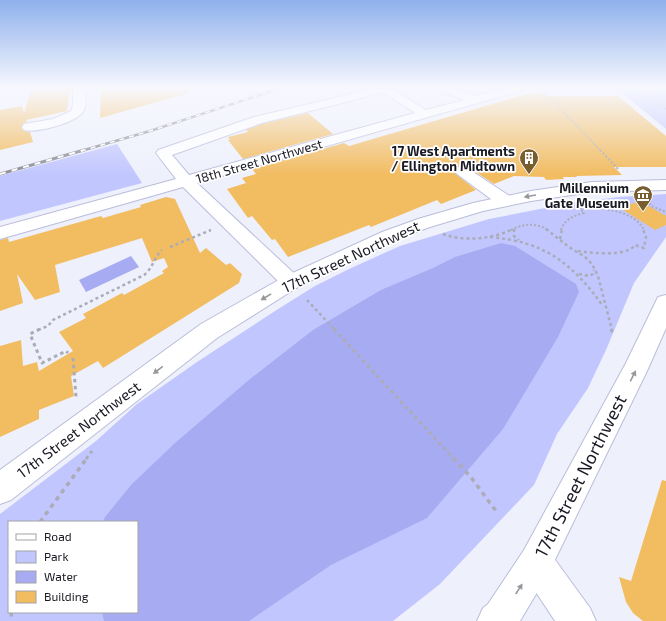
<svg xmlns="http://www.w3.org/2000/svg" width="666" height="621" font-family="'Exo 2',sans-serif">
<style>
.green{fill:#c1c6fe;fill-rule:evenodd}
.water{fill:#a7abf1}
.building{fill:#f2bc61}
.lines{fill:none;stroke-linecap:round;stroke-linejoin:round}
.minor-casing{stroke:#babddb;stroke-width:2}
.major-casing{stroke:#babddb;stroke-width:2}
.path-far4{stroke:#aaacb7;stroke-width:1.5;stroke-dasharray:1.5 1.5;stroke-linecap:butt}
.path-far3{stroke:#aaacb7;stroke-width:2;stroke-dasharray:2 2;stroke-linecap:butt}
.path-far2{stroke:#aaacb7;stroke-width:2.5;stroke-dasharray:3 3;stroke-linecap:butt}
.path-far1{stroke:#aaacb7;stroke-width:3;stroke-dasharray:3.5 3.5;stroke-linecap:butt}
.path{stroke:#aaacb7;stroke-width:3.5;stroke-dasharray:4.5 4.5;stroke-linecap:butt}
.minor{fill:#fff;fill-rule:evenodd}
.major{fill:#fff;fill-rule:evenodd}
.rail-far1-casing{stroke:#8d8f9a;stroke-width:2.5}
.rail-casing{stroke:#8d8f9a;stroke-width:3}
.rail-far1{stroke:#fff;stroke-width:1.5;stroke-dasharray:5;stroke-linecap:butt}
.rail{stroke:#fff;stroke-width:2;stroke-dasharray:6;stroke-linecap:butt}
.oneway{fill:#97989c}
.labels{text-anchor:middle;stroke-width:3.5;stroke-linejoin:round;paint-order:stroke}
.far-poi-label{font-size:13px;font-weight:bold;fill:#181923;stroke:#fff;text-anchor:end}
.far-street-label{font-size:13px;fill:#181923;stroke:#fff}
.street-label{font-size:15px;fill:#181923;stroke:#fff}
.near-street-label{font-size:18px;fill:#181923;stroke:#fff}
</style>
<rect width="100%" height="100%" fill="#eef0fc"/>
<path class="green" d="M 617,89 L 663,89 L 666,91 L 666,129 Z
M 117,144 L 142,183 L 0,221 L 0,176 Z
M 666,194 L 666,237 L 634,283 L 606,350 L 588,388 L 557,434 L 534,485 L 440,584 L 393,621 L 0,621 L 0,514 L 96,441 L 137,404 L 197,362 L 275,311 L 315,286 L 349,269 L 400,246 L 489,219 L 576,202 L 620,197 ZM 9,522 L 137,522 L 137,612 L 9,612 Z"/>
<path class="water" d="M 501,243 L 515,246 L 576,284 L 579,292 L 558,337 L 503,429 L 427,518 L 331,565 L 249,621 L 104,621 L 102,612 L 137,612 L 137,522 L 103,522 L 105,517 L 132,484 L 175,443 L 250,379 L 313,330 L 381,290 L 433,268 L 455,257 Z
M 131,256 L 139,267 L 86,292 L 79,280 Z"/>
<path class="building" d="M 32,88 L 70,88 L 67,111 L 26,120 L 27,122 L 23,123 L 21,128 L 24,131 L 30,132 L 33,142 L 0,150 L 0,110 L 22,106 L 24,113 Z
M 101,88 L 188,88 L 189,93 L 100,118 Z
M 543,93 L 546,96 L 618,96 L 666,136 L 666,167 L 614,167 L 622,175 L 576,176 L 577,177 L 563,177 L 564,179 L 546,180 L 544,177 L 514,176 L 494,184 L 468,167 L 461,165 L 456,167 L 453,172 L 476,190 L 441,204 L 437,200 L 371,227 L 369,225 L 288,257 L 275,239 L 272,240 L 252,216 L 248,218 L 227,189 L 246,183 L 242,178 L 256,174 L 252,169 L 344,143 L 349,146 L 526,94 Z
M 308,113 L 333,134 L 243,159 L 228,140 L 230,140 L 228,137 L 248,132 L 246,130 L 262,124 Z
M 166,197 L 175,199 L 200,253 L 206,248 L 226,265 L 230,263 L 242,274 L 239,283 L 103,368 L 98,361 L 71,376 L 74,396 L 39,410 L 39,419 L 0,437 L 0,346 L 21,340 L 23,366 L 37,362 L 39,371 L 73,351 L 59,332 L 86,318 L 83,314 L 122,293 L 124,295 L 164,273 L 162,271 L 168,267 L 164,258 L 152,262 L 142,238 L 55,265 L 60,292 L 35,300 L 17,274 L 23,303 L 0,311 L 0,240 L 8,238 L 9,242 L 101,216 L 103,218 L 141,207 L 140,205 Z
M 640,201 L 666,216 L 666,225 L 655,230 L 620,208 Z
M 662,480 L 666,481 L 666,621 L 643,621 L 633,613 L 626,602 L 619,577 L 631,581 Z"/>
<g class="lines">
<defs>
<path id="minor" d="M 73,88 L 85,88 C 85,95 87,104 84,110 C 78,123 37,133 24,130 L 22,127 L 24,124 L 53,119 L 71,111 L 73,105 Z
M 370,88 L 394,90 L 426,110 L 464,100 L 441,91 L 440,88 L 453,88 L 476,96 L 506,88 L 524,88 L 523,90 L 197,183 L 298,277 L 301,282 L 298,287 L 291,290 L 284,287 L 183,187 L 0,239 L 0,227 L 176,179 L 156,153 L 158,150 L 254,117 L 343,96 ZM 379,93 L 386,94 L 415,113 L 189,175 L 172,155 L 262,123 L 350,101 Z
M 462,166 L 467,168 L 511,197 L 513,201 L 511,205 L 505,206 L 499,205 L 457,174 L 454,171 L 457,168 Z
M 536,545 L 548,550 L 590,608 L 596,621 L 555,621 L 524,574 L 519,562 L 524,550 Z"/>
<path id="major" d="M 666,180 L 666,190 L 592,192 L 531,201 L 483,211 L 430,227 L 394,240 L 298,287 L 217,338 L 11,500 L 0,504 L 0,470 L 201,324 L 284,277 L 382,232 L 418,219 L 473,203 L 531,191 L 592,182 Z
M 666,295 L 666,328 L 647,371 L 548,574 L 520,621 L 477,621 L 483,608 L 488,604 L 524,550 L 626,363 L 658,297 Z"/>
</defs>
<use href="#minor" class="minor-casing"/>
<use href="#major" class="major-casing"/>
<path class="path-far4" d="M 638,88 L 666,109
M 536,89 L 545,93 L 601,151"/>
<path class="path-far3" d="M 600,150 L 619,170
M 651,200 L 649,202 L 651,206 L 666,212
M 511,230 C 523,224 535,222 548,230
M 561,230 C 565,219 573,216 584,213 L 580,208 C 599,208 634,209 644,230"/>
<path class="path-far2" d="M 514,229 L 514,236 L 519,240
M 546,229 L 569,247 L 585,257 L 592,264 L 598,276 L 612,330
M 443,234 C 464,242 493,239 513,229
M 490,237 C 545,242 571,262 603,306
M 560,239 L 562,229
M 170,247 L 211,230
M 578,251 C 591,253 627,257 635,245 L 644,248 L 646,237 L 643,229
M 579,274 L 589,276 L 593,274 L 594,270
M 307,300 L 335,330
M 38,330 L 48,326 L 53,320 L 144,275 C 153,268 154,257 162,250"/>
<path class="path-far1" d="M 40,329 L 30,334 L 42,363 L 66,351 L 68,353
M 334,329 L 454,459
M 611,329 L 613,334
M 73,358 L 76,397
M 86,459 L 92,451"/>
<path class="path" d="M 453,458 L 470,476 L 496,511
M 40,522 L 87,458
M 11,612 L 12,621"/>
<use href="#minor" class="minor"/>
<use href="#major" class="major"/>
<defs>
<path id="rail-far1" d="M 81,151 L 150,131 L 281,88"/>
<path id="rail" d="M 0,174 L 84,150"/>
</defs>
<use href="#rail-far1" class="rail-far1-casing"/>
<use href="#rail" class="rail-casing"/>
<use href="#rail-far1" class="rail-far1"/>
<use href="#rail" class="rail"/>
</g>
<defs><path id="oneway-solid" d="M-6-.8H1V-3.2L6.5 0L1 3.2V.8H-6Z"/></defs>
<g class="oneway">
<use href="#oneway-solid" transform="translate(530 196) rotate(170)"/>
<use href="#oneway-solid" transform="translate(266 297) rotate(149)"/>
<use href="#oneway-solid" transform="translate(158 370) rotate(143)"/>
<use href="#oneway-solid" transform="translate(633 376) rotate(-63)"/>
<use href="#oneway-solid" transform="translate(519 589) rotate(-57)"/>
</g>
<linearGradient id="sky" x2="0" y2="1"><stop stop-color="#8eb0ec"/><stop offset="0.5" stop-color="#f7f8fe"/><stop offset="1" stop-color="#f7f8fe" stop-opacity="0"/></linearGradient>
<rect width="666" height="175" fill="url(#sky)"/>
<defs>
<symbol id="building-pin" viewBox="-11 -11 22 30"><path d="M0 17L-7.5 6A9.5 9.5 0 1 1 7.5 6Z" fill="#785d2f" stroke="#fff"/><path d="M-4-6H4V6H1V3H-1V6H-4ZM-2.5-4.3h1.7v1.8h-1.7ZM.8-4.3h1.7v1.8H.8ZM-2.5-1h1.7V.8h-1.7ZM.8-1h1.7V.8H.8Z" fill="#fff"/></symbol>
<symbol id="museum-pin" viewBox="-11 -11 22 30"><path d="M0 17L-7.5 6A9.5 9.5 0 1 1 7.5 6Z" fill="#785d2f" stroke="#fff"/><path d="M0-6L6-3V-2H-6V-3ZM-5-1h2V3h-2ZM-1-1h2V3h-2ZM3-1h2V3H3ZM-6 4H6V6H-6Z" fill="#fff"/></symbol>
</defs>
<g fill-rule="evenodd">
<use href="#building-pin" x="518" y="147" width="22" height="30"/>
<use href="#museum-pin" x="632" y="184" width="22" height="30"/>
</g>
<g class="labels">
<g class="far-poi-label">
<text x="515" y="156">17 West Apartments<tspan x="515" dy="15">/ Ellington Midtown</tspan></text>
<text x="629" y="193">Millennium<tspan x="629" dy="15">Gate Museum</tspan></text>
</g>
<g class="far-street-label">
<text transform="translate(259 161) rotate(-16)" y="5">18th Street Northwest</text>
</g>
<g class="street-label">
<text transform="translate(351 257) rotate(-25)" y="5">17th Street Northwest</text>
<text transform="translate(79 430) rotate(-37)" y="5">17th Street Northwest</text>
</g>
<g class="near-street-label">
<text transform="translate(581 476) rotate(-63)" y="6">17th Street Northwest</text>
</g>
</g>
<rect x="8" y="521" width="130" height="92" fill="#ffffff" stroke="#a3a3a7"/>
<rect x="16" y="534" width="20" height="6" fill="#ffffff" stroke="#a3a3a7"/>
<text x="44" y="541" font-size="12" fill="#181923">Road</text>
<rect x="16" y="551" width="20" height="12" fill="#c1c6fe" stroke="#a3a3a7"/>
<text x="44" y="561" font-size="12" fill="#181923">Park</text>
<rect x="16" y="571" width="20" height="12" fill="#a7abf1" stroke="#a3a3a7"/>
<text x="44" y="581" font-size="12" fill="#181923">Water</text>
<rect x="16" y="591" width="20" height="12" fill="#f2bc61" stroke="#a3a3a7"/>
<text x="44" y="601" font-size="12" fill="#181923">Building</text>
</svg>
